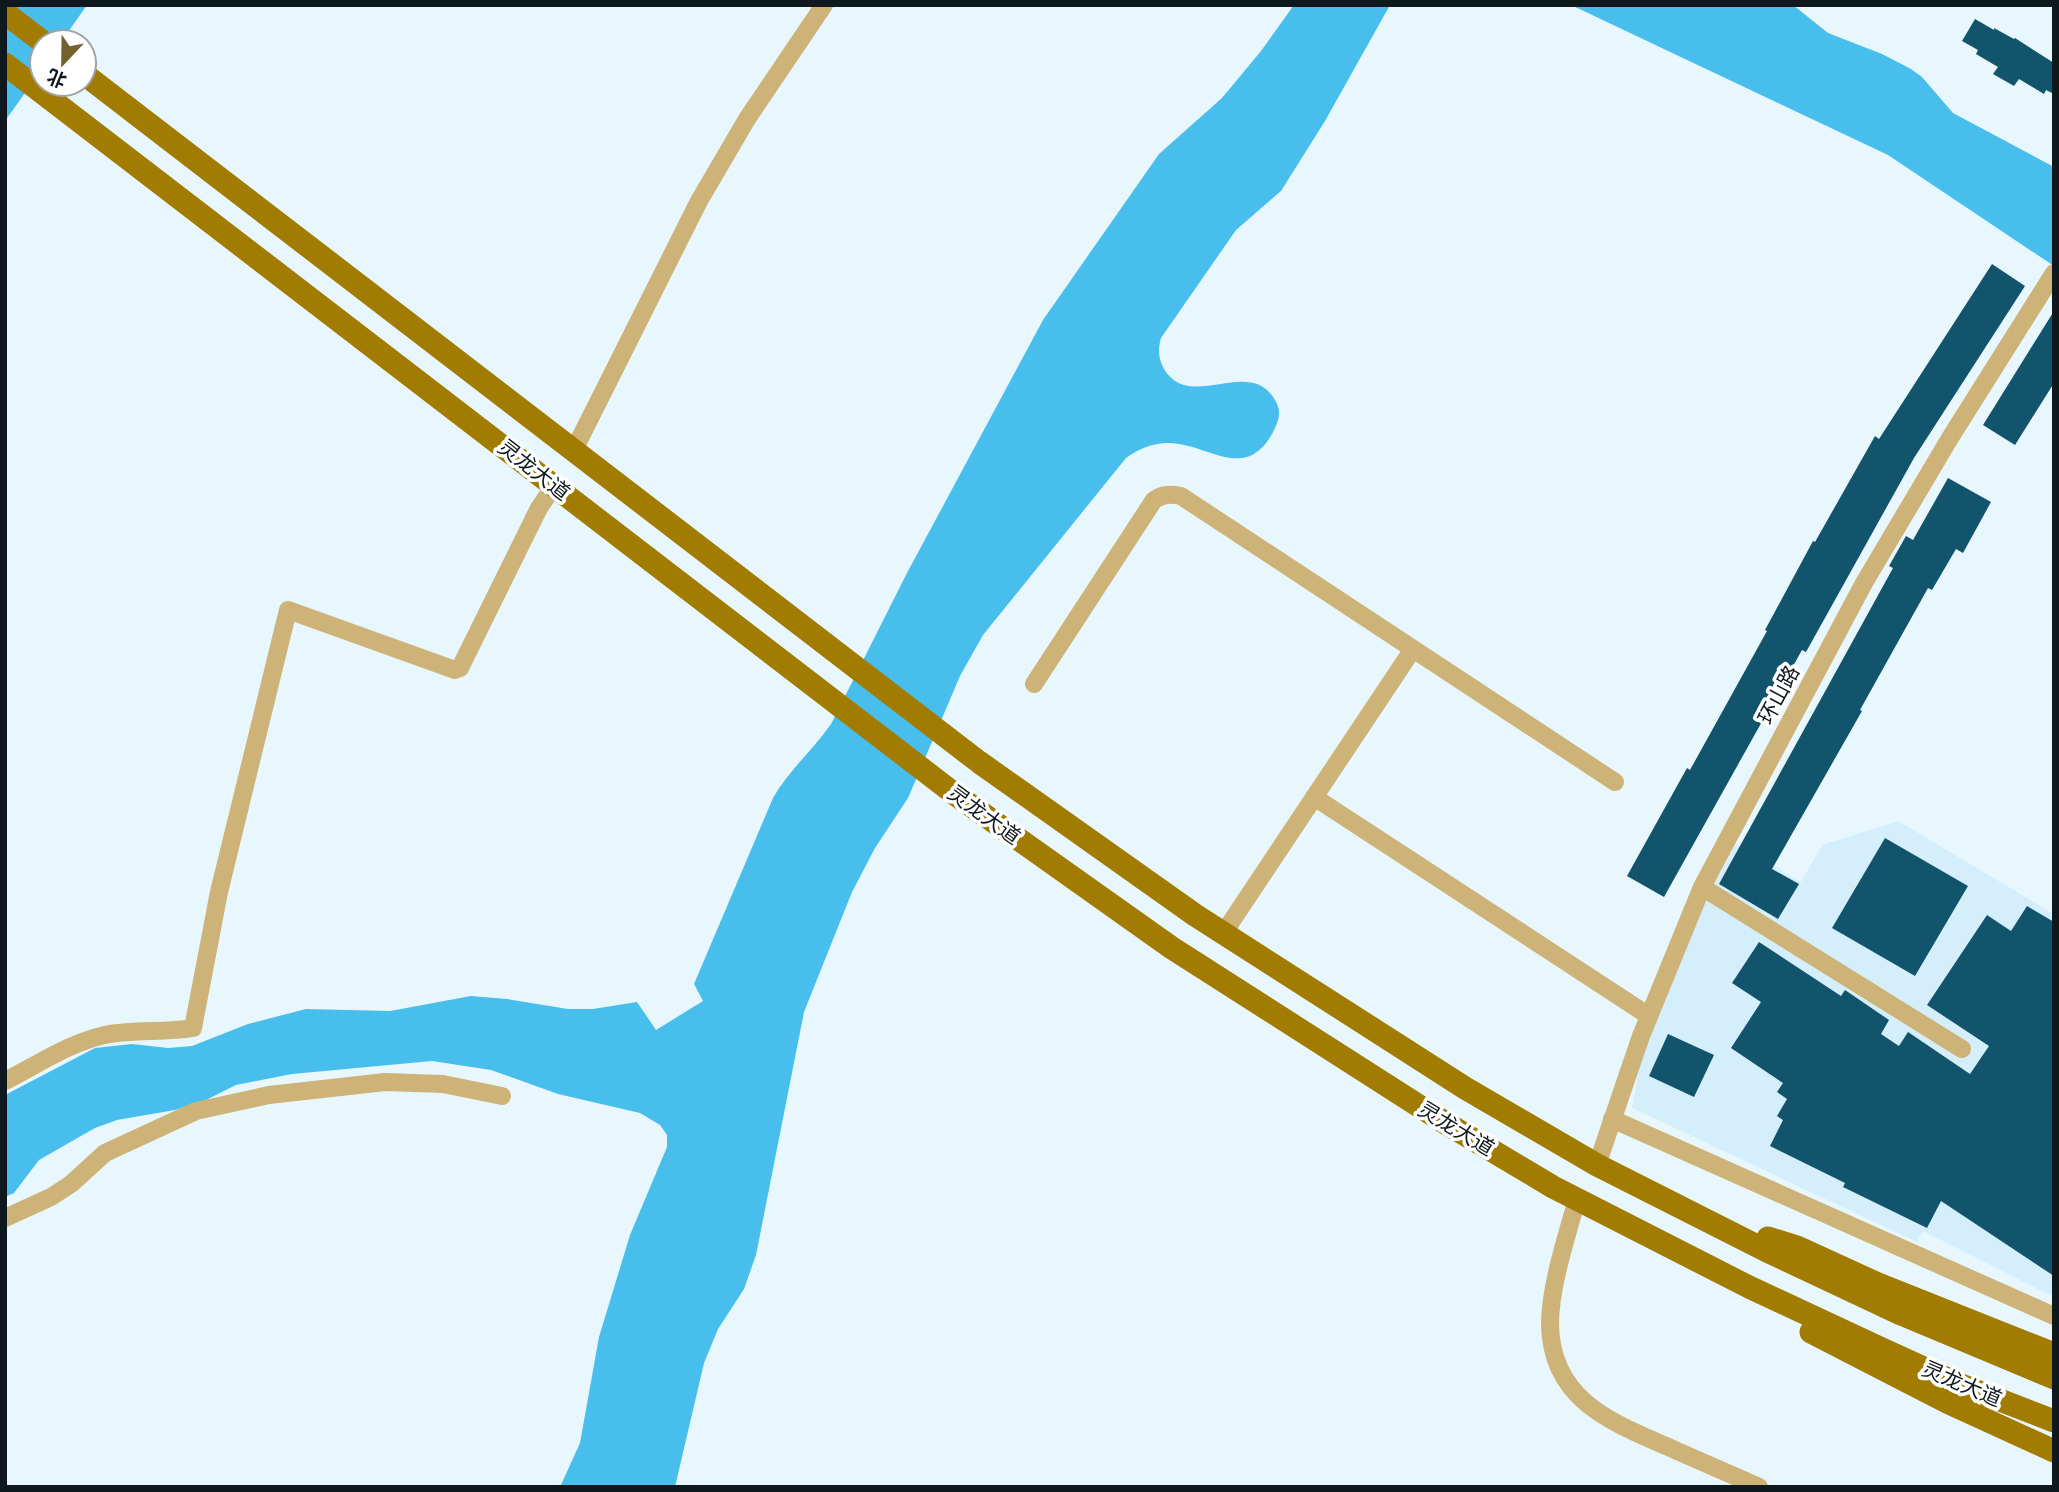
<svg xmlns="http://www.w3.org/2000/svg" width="2059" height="1492" font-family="'Open Sans','Noto Sans SC',sans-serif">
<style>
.built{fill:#d4effb}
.water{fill:#48beec}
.building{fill:#12546c}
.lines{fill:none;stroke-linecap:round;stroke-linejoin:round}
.minor{stroke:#cdb378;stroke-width:18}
.major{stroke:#a27c00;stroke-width:23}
.labels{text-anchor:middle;stroke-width:7;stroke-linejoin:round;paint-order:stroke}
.street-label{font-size:21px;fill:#0f181c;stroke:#fff}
</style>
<rect width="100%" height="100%" fill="#e8f7fe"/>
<path class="built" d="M 1898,821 L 2054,914 L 2054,1297 L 1923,1231 L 1917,1242 L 1632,1108 L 1643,1048 L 1699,911 L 1736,844 L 1801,882 L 1822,845 Z"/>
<path class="water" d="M 5,5 L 87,5 L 61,42 L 42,42 L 42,69 L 5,121 Z
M 1294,5 L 1390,5 L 1325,121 L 1281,191 L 1236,230 L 1161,338 C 1158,349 1158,358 1164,369 C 1191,414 1253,352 1277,404 C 1282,415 1277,424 1272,434 C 1244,484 1205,441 1166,443 C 1150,444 1139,449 1126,458 L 983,635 L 960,676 L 908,798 L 875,848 L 852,892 L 804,1012 L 756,1255 L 744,1289 L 718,1329 L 704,1363 L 675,1487 L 560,1487 L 580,1443 L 599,1337 L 630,1235 L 667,1147 L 667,1135 L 660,1125 L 640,1113 L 558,1094 L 491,1070 L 432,1061 L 292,1074 L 236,1085 L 204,1101 L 175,1110 L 117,1120 L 95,1128 L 39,1160 L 14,1193 L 5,1197 L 5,1095 L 95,1048 L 132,1044 L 168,1048 L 192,1046 L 248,1024 L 306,1009 L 390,1011 L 471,996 L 507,999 L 568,1009 L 593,1009 L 637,1002 L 656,1030 L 703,1001 L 694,984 L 773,798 C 789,770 813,750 831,724 L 907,573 L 1043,320 L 1159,154 L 1222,98 L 1261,51 Z
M 1571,5 L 1793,5 L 1828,33 L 1882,54 L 1911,69 L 1922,77 L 1953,113 L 2054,167 L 2054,266 L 1888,155 Z"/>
<path class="building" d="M 1975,19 L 1994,30 L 1994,28 L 2014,39 L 2015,38 L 2054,63 L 2054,94 L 2046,90 L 2044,94 L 2019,79 L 2014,86 L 1993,74 L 1998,67 L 1976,54 L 1978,50 L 1962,41 Z
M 1992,264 L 2025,286 L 1914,458 L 1806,652 L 1802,650 L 1664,897 L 1627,876 L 1687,768 L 1690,770 L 1767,631 L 1765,630 L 1813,541 L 1815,542 L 1875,436 L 1879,439 Z
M 2054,311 L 2054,383 L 2015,445 L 1983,425 Z
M 1948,478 L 1991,502 L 1963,553 L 1956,549 L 1932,590 L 1928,588 L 1860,710 L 1862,711 L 1772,869 L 1799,884 L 1778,919 L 1719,884 L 1893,568 L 1889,566 L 1906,536 L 1913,540 Z
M 1885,838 L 1968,886 L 1915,976 L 1832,928 Z
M 2027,906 L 2054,922 L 2054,1276 L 1941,1201 L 1927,1228 L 1843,1187 L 1845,1183 L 1770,1146 L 1783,1120 L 1777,1116 L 1787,1099 L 1777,1092 L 1783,1083 L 1731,1048 L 1761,1002 L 1732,983 L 1759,942 L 1841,996 L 1845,990 L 1889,1020 L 1881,1034 L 1899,1046 L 1908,1032 L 1970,1074 L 1989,1046 L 1927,1005 L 1987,915 L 2011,931 Z
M 1668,1034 L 1714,1055 L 1694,1097 L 1649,1076 Z"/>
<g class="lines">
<path class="minor" d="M 574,450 L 699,201 L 747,119 L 824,5
M 1034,684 L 1154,500 C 1163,494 1170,494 1181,496 L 1615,782
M 1314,797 L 1649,1016
M 1702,887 L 1962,1049
M 1223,934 L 1413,649
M 5,1081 C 37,1065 71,1042 105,1035 C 134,1029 164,1033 193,1028 L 219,892 L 288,610 L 455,670 L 460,668 L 539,508 L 554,486
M 1612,1119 L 2054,1316
M 1597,1165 L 1641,1036 L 1702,887 L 1864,583 L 1950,438 L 2054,273
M 1577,1199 C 1567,1236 1550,1286 1550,1324 C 1551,1398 1608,1421 1666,1446 C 1697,1460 1728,1473 1759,1487
M 5,1218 L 51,1197 L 71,1184 L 105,1153 L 196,1111 L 269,1095 L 385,1082 L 443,1084 L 502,1096"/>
<path class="major" d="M 5,13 L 43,42
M 5,64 L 952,792 L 1172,948 L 1444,1122 L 1553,1187 L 1749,1287 L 1884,1350 L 1961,1385 L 2054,1421
M 84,74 L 979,762 L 1195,915 L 1465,1088 L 1597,1165 L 1767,1251 L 1901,1314 L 2054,1378
M 1768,1238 L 1797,1247 L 1878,1284 L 2054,1354
M 1811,1332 L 1947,1402 L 2054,1451"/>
</g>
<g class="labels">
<g class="street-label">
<text transform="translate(534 470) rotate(38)" y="7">灵龙大道</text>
<text transform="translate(1779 695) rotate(-62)" y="7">环山路</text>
<text transform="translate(984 815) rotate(36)" y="7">灵龙大道</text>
<text transform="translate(1456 1129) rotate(31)" y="7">灵龙大道</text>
<text transform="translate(1962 1384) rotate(23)" y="7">灵龙大道</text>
</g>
</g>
<rect width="2059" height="1492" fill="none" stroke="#0f181c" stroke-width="14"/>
<g transform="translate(63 63) rotate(202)"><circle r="33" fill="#ffffff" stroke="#9fa3a4" stroke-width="2"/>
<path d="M0-5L12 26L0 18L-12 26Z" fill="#745f2e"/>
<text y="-10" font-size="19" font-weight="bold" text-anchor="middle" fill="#0f181c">北</text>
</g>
</svg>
